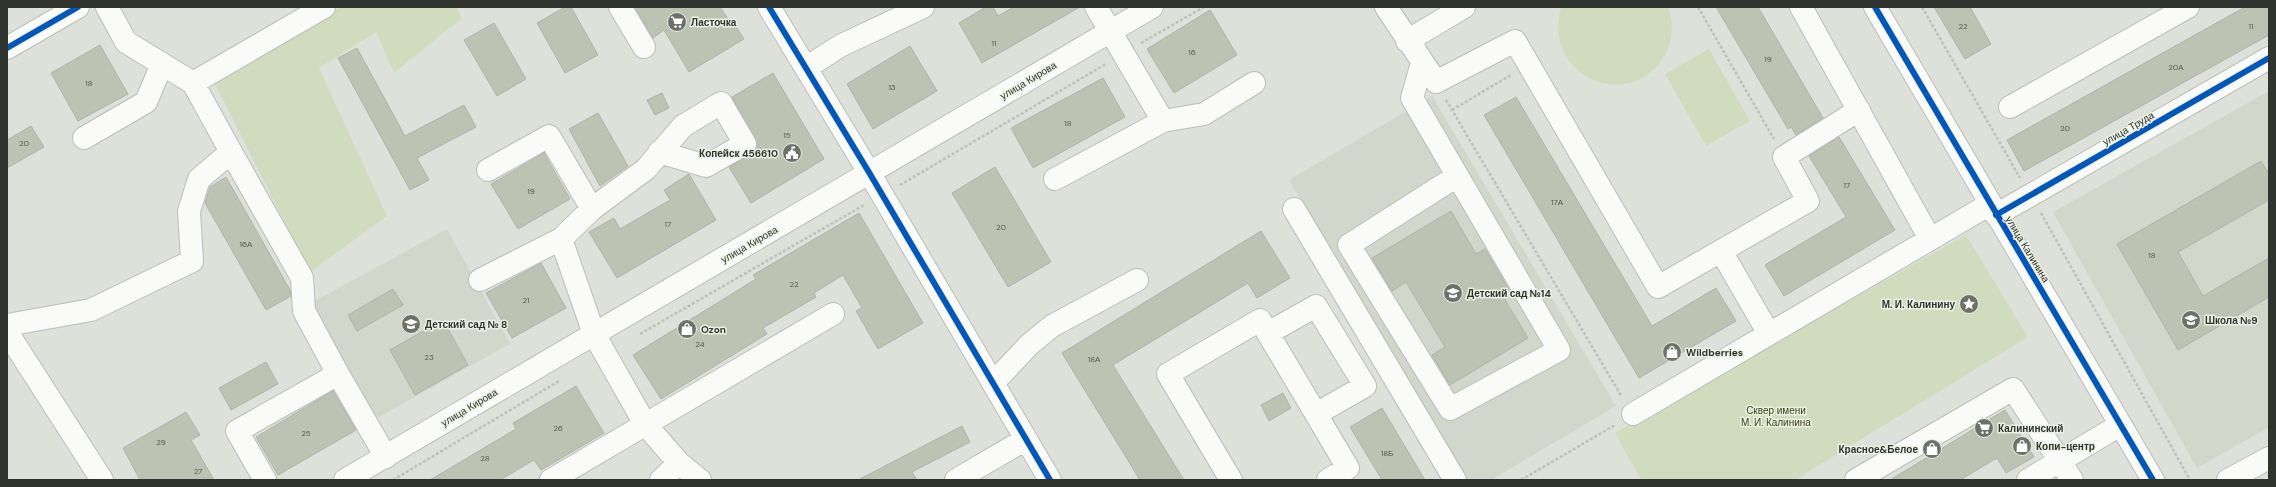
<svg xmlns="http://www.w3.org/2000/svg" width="2276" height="487" font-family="'DM Sans',sans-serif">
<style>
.built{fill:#d1d7ca}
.green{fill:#d1dcbf}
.building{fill:#bdc3b2;stroke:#b0b2ad}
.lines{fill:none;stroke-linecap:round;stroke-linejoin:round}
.minor-casing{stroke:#bbbdb7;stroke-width:24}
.major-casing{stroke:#bbbdb7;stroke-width:24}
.path{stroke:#bfc0be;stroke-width:2.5;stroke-dasharray:3 2;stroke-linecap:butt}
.minor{stroke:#fafaf9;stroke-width:22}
.major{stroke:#fafaf9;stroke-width:22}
.cycleway-casing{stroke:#ecf1e4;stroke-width:8}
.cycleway{stroke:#0057b8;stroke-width:6}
.labels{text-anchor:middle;stroke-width:3;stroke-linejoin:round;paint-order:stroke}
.number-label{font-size:8px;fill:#54574f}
.poi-label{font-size:10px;font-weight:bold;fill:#31332e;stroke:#ecf1e4;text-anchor:start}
.street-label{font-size:10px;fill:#31332e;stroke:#ecf1e4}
.park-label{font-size:10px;fill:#34430f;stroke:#ecf1e4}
</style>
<rect width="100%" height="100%" fill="#dee1da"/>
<path class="built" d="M 2269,91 L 2269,427 L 2197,468 L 2053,212 Z
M 1432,96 L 1616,406 L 1491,480 L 1468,480 L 1289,180 Z
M 447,229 L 510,344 L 375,419 L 311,303 Z"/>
<path class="green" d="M 341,7 L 456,7 L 462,18 L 394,73 L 376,32 L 319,68 L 387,216 L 310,272 L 214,82 Z
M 1561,7 L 1668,7 C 1673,19 1673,34 1669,46 C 1642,117 1540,82 1561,7 Z
M 1709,49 L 1750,121 L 1706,146 L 1665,74 Z
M 1966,235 L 2028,337 L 1795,480 L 1641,480 L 1615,433 Z"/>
<path class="building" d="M 565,7 L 571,7 L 598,55 L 565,73 L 537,23 Z
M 635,7 L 720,7 L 731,23 L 733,22 L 744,39 L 689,72 L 664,30 L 653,38 Z
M 986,7 L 993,7 L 998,16 L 1014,7 L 1080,7 L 982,63 L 959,23 Z
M 1716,7 L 1758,7 L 1823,118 L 1796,135 L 1791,127 L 1788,129 Z
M 1934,7 L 1970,7 L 1991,44 L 1965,59 Z
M 2245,7 L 2269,7 L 2269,35 L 2024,171 L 2007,140 Z
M 1210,10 L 1237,55 L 1174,93 L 1147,49 Z
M 494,23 L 526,79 L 497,96 L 464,40 Z
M 100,45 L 128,94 L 78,121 L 51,73 Z
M 910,46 L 937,91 L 873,129 L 847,84 Z
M 357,48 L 405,136 L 464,105 L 476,127 L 417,158 L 429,180 L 410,190 L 338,58 Z
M 773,73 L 824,159 L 751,203 L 729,167 L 751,155 L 758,147 L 757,144 L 732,97 Z
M 1103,78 L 1125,117 L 1033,168 L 1011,128 Z
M 662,93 L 669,108 L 655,115 L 647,100 Z
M 1516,97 L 1652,326 L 1716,288 L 1736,321 L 1639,378 L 1484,115 Z
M 598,113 L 628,166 L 600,186 L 569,129 Z
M 31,126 L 44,147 L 7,168 L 7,140 Z
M 1839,137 L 1895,230 L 1784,296 L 1765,265 L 1846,217 L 1809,156 Z
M 544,153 L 570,199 L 518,229 L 491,184 Z
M 2261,161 L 2269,174 L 2269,200 L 2178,252 L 2203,296 L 2269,258 L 2269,297 L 2178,350 L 2117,244 Z
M 995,167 L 1051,262 L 1008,287 L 952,193 Z
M 689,174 L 716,220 L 617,278 L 589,232 L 614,218 L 620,229 L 670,200 L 664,190 Z
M 226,177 L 290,290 L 291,296 L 266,310 L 205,203 L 210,187 Z
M 1451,211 L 1476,254 L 1485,249 L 1509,290 L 1502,295 L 1528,338 L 1450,385 L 1432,355 L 1445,347 L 1406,282 L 1392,291 L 1372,258 Z
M 859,213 L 923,323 L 878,349 L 856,311 L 862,308 L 843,275 L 814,293 L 816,297 L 763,328 L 767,334 L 661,399 L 633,355 L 756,279 L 753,275 Z
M 1261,231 L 1290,278 L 1257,298 L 1248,283 L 1113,365 L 1184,480 L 1140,480 L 1062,353 Z
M 541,263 L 566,308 L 512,338 L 486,293 Z
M 393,289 L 403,305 L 357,331 L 348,315 Z
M 443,320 L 468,365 L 415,395 L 390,350 Z
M 266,362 L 278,384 L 231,410 L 219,388 Z
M 576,386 L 604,433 L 541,470 L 534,460 L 500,480 L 430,480 L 516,429 L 513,423 Z
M 333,391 L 356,430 L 278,475 L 256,437 Z
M 1283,393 L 1291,408 L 1269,421 L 1261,405 Z
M 1382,408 L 1425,480 L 1382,480 L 1350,427 Z
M 2005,410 L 2034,457 L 2006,473 L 1997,458 L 1960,480 L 1890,480 Z
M 186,412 L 200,435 L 191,440 L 214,480 L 140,480 L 123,448 Z
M 962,426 L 970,442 L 912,472 L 917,480 L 858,480 Z"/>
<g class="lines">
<defs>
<path id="minor" d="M 107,7 L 126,42 L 193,83
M 620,7 L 644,47
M 769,7 L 870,174 L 1050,480
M 1386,7 L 1436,82 L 1515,41 L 1658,287 L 1808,201 L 1784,157 L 1859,110
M 1801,7 L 1930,239
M 1875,7 L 2153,480
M 1407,41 L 1464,7
M 7,48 L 78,7
M 1422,63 L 1412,98 L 1559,350 L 1450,409 L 1349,245 L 1457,176
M 806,68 L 840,46 L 923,7
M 2010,107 L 2188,7
M 1163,121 L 1204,114 L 1254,83
M 84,138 L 146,102 L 162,64
M 231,152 L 302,278 L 304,311 L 338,374 L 386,457
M 659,152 L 706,166 L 745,144 L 721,103 L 683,126 L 646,169 L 592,209 L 561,239 L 594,334 L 645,424 L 679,463 L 700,480
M 488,170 L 549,136 L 592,209
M 1055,179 L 1163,121 L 1096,7
M 1294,209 L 1455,480
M 1996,215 L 2269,58
M 1721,251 L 1769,334
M 480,280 L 561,239
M 7,325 L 91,310 L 192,261 L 189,211 L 199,179 L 231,152 L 193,83 L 324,7
M 7,332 L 102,480
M 1268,333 L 1316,306 L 1365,386 L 1316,414
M 993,383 L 1030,344 L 1052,326 L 1137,280
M 1633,414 L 1990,204
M 265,480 L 237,431 L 338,374
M 551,480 L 833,314
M 661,480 L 679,463
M 956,480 L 1026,439
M 1231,480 L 1168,374 L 1260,320 L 1348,468 L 1328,480
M 1856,480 L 2013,389 L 2072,480
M 2028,480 L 2120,425
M 2228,480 L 2269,458"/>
<path id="major" d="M 345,480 C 614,323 883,165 1152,7"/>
</defs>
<use href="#minor" class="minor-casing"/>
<use href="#major" class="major-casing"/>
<path class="path" d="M 1698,7 L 1774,139
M 1922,7 L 2020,178
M 1141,43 L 1204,7
M 1446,100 L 1622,397
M 1452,110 L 1511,75
M 900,185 L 1106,64
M 2041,213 L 2190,480
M 640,334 L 864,205
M 393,480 L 559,381
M 1521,480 L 1615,425"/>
<use href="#minor" class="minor"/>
<use href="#major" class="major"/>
<defs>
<path id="cycleway" d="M 769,7 L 870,174 L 1050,480
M 1875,7 L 2153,480
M 7,48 L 78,7
M 1996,215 L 2269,58"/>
</defs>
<use href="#cycleway" class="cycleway-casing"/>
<use href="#cycleway" class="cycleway"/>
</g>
<defs>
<symbol id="supermarket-disc" viewBox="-11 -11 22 22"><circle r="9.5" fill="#6e706a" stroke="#ecf1e4"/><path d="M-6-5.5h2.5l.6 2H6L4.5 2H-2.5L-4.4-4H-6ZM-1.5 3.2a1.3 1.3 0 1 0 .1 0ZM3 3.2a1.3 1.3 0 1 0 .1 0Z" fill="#fff"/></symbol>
<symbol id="civic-disc" viewBox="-11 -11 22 22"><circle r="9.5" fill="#6e706a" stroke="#ecf1e4"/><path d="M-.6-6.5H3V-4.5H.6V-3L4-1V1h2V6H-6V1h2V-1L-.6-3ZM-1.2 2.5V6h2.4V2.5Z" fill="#fff"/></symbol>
<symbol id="school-disc" viewBox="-11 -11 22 22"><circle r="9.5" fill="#6e706a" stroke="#ecf1e4"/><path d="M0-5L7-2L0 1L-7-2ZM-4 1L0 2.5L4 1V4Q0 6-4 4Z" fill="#fff"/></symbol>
<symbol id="sight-disc" viewBox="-11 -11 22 22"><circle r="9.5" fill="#6e706a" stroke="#ecf1e4"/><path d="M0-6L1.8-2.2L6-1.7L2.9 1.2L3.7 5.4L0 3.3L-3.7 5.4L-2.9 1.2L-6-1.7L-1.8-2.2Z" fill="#fff"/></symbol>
<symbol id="shop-disc" viewBox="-11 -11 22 22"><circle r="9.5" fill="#6e706a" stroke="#ecf1e4"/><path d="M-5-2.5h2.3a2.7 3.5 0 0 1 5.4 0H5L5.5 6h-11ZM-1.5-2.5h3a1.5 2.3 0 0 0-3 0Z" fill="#fff"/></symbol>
</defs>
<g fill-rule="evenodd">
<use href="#supermarket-disc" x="666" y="11" width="22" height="22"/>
<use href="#civic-disc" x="781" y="142" width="22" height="22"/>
<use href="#school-disc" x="1442" y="282" width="22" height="22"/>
<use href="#sight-disc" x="1958" y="293" width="22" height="22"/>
<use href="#school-disc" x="2180" y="309" width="22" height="22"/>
<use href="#school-disc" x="400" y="313" width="22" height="22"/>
<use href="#shop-disc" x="676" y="318" width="22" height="22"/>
<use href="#shop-disc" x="1661" y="341" width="22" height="22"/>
<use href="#supermarket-disc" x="1973" y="417" width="22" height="22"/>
<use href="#shop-disc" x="2011" y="435" width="22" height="22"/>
<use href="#shop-disc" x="1921" y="438" width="22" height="22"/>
</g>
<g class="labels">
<g class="number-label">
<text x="1963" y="29">22</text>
<text x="2251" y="29">11</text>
<text x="994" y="46">11</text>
<text x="1192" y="55">16</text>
<text x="1768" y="62">19</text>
<text x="2176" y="70">20А</text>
<text x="89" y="86">18</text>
<text x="892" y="90">13</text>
<text x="1068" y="126">18</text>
<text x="2065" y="131">20</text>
<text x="787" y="138">15</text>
<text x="24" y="146">20</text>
<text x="1847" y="188">17</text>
<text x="531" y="194">19</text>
<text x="1557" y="205">17А</text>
<text x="668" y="227">17</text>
<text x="1001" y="230">20</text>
<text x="246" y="247">16А</text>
<text x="2152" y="258">18</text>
<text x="794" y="287">22</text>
<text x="526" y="303">21</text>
<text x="700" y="347">24</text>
<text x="429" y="360">23</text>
<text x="1094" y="362">18А</text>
<text x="558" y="431">26</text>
<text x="306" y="436">25</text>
<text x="161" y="445">29</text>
<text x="1387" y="456">18Б</text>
<text x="485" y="461">28</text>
<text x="198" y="474">27</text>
</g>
<g class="poi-label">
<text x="691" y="26">Ласточка</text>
<text x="778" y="157" text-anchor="end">Копейск 456610</text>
<text x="1467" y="297">Детский сад №14</text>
<text x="1955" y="308" text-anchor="end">М. И. Калинину</text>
<text x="2205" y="324">Школа №9</text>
<text x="425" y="328">Детский сад № 8</text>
<text x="701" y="333">Ozon</text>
<text x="1686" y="356">Wildberries</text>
<text x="1998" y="432">Калининский</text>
<text x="2036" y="450">Копи-центр</text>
<text x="1918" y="453" text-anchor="end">Красное&amp;Белое</text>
</g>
<g class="street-label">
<text transform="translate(1028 80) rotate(-31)" y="4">улица Кирова</text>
<text transform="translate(2128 128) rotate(-30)" y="4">улица Труда</text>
<text transform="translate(749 244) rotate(-30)" y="4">улица Кирова</text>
<text transform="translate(2028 249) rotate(59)" y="4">улица Калинина</text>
<text transform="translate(469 407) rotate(-31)" y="4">улица Кирова</text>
</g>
<g class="park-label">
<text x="1776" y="414">Сквер имени<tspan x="1776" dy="12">М. И. Калинина</tspan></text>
</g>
</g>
<rect width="2276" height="487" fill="none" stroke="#31332e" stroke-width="16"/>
</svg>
